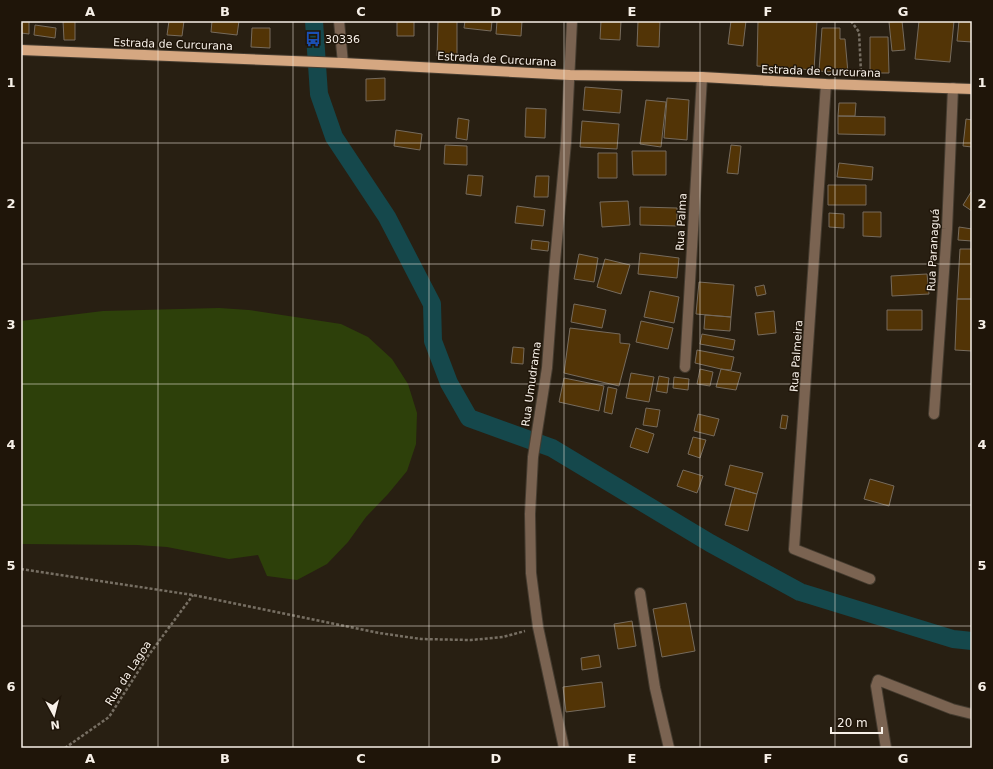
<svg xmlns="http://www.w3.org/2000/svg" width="993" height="769" font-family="'DejaVu Sans',sans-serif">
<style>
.green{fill:#2d400a}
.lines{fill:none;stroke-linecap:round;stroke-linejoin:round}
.canal{stroke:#15484c;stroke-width:18}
.building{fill:#523406;stroke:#766b5d}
.street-casing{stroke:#453c30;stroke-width:12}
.primary-casing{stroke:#453c30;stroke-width:12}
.path{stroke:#776f63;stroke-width:2.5;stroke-dasharray:3 2;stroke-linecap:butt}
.street{stroke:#7a6351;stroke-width:10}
.primary{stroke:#d5a781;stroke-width:10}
.grid{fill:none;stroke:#f7f0e8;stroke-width:1;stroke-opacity:0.55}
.labels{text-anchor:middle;stroke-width:3;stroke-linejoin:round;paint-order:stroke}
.poi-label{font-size:11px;fill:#f7f0e8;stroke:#1f1509;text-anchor:start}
.street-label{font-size:11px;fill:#f7f0e8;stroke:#1f1509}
.neatline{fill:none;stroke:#f7f0e8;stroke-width:1.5}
.grid-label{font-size:13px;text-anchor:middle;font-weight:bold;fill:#f7f0e8}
</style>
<rect width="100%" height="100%" fill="#281f12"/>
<path class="green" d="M 219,308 L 249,310 L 341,324 L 368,337 L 392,359 L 408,384 L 417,413 L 416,444 L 407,471 L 388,494 L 366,517 L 348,542 L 327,564 L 297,580 L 267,576 L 258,555 L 229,559 L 167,547 L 137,545 L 21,544 L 21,321 L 103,311 Z"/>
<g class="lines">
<path class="canal" d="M 314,21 L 319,94 L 334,137 L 387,217 L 432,304 L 433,341 L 449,383 L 469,418 L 552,448 L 710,543 L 800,592 L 953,639 L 972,641"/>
</g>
<path class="building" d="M 21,21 L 29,21 L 29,34 L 21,33 Z
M 63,21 L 75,21 L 75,40 L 64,40 Z
M 169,21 L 184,21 L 182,36 L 167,35 Z
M 212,21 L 239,21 L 237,35 L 211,32 Z
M 397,21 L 414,21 L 414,36 L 397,36 Z
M 438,21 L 457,21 L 457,56 L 437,56 Z
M 465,21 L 492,21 L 491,31 L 464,28 Z
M 497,21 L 522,21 L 521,36 L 496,34 Z
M 601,21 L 621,21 L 620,40 L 600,39 Z
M 638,21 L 660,21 L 659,47 L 637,46 Z
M 731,21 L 746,21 L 743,46 L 728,44 Z
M 758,21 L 817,21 L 814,70 L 757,66 Z
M 902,21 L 905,50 L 892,51 L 889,22 Z
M 919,21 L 954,21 L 950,62 L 915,59 Z
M 959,21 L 972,21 L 972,42 L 957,41 Z
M 35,25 L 56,28 L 55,38 L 34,35 Z
M 252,28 L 270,28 L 270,48 L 251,47 Z
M 822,28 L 840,28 L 840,39 L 845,39 L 848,73 L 819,71 Z
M 870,37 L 888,37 L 889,73 L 870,73 Z
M 385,78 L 385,100 L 366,101 L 366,79 Z
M 585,87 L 622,90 L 620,113 L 583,110 Z
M 667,98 L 689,100 L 687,140 L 664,138 Z
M 646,100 L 666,102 L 661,147 L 640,144 Z
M 839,103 L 856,103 L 855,116 L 838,116 Z
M 526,108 L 546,109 L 545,138 L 525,137 Z
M 838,116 L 885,117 L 885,135 L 838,134 Z
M 458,118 L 469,120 L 467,140 L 456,138 Z
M 966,119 L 972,120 L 972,147 L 963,146 Z
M 582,121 L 619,124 L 617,149 L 580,147 Z
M 396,130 L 422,134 L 420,150 L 394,146 Z
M 445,145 L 467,146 L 467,165 L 444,164 Z
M 731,145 L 741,146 L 738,174 L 727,173 Z
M 632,151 L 666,151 L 666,175 L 633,175 Z
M 598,153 L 617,153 L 617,178 L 598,178 Z
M 839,163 L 873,167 L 872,180 L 837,177 Z
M 468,175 L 483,176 L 481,196 L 466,194 Z
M 536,176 L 549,176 L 548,197 L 534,197 Z
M 828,185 L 866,185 L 866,205 L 828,205 Z
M 971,192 L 972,193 L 972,211 L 963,205 Z
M 628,201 L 630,225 L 602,227 L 600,202 Z
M 517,206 L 545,210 L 543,226 L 515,223 Z
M 640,207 L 677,208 L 677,226 L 640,225 Z
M 863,212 L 881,212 L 881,237 L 863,236 Z
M 829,213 L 844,214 L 844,228 L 829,227 Z
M 959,227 L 972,229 L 972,241 L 958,240 Z
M 532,240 L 549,242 L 548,251 L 531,249 Z
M 960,249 L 972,249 L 972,299 L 957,299 Z
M 640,253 L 679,258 L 677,278 L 638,274 Z
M 579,254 L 598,258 L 594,282 L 574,279 Z
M 605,259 L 630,265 L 621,294 L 597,287 Z
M 927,274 L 929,294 L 892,296 L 891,276 Z
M 699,282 L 734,285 L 731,317 L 696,314 Z
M 764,285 L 766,294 L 757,296 L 755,287 Z
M 650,291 L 679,297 L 674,323 L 644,317 Z
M 957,299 L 972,299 L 972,351 L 955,350 Z
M 574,304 L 606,310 L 602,328 L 571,322 Z
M 887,310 L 922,310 L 922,330 L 887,330 Z
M 774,311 L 776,333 L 758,335 L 755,313 Z
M 705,315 L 731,317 L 730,331 L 704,329 Z
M 641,321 L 673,328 L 668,349 L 636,342 Z
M 570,328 L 620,334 L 620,343 L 630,344 L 619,386 L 564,373 Z
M 702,334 L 735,340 L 733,350 L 700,344 Z
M 513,347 L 524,348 L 523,364 L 511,363 Z
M 697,350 L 734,357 L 731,370 L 721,369 L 695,363 Z
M 700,369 L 713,372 L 710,386 L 697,384 Z
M 721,369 L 741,373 L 736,390 L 716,387 Z
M 631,373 L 654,377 L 649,402 L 626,398 Z
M 659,376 L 669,378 L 667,393 L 656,391 Z
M 674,377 L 689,379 L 688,390 L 673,388 Z
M 564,378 L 604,386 L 599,411 L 559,402 Z
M 608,387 L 617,389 L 612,414 L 604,412 Z
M 646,408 L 660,410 L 657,427 L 643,425 Z
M 698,414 L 719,419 L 714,436 L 694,431 Z
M 782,415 L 788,416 L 786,429 L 780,428 Z
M 636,428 L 654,434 L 648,453 L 630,447 Z
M 693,437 L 706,440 L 700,458 L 688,454 Z
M 730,465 L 763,473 L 757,494 L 725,485 Z
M 683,470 L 703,476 L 697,493 L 677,486 Z
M 870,479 L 894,486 L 889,506 L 864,499 Z
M 735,488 L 757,494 L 748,531 L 725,525 Z
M 686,603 L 695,651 L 662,657 L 653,609 Z
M 632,621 L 636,646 L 618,649 L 614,624 Z
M 599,655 L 601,667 L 582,670 L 581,658 Z
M 602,682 L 605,707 L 566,712 L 563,687 Z"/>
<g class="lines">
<defs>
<path id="street" d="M 339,21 L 343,63
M 826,84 L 794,549 L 870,579
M 685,367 L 702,77
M 934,414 L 947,229 L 953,88
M 640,593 L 655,688 L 669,748
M 564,748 L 538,627 L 531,573 L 530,514 L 533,457 L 547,368 L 554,272 L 566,142 L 572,21
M 886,748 L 876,686 L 878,680 L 952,709 L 972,714"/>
<path id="primary" d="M 21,50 L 343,63 L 570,75 L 702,77 L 826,84 L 972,89"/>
</defs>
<use href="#street" class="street-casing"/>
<use href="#primary" class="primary-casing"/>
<path class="path" d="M 851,21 L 859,32 L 861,72
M 21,569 L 193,595 L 379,633 L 421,639 L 471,640 L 503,637 L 525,631
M 65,748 L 109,717 L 148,656 L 193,595"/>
<use href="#street" class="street"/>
<use href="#primary" class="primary"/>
</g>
<path class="grid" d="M 158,21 L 158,748M 293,21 L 293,748M 429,21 L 429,748M 564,21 L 564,748M 700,21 L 700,748M 835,21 L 835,748M 21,143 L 972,143M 21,264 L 972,264M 21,384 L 972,384M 21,505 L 972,505M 21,626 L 972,626"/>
<defs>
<symbol id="bus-bare" viewBox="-9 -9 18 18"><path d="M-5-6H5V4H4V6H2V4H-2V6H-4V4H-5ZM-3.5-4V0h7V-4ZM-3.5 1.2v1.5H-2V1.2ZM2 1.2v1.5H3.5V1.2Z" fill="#1a4fb4" stroke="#1f1509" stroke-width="2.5" paint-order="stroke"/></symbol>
</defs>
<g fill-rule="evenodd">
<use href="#bus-bare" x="302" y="28" width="22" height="22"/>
</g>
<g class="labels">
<g class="poi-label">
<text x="325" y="43">30336</text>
</g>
<g class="street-label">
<text transform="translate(173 44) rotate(2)" y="4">Estrada de Curcurana</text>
<text transform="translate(497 59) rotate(3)" y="4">Estrada de Curcurana</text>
<text transform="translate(821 71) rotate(2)" y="4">Estrada de Curcurana</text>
<text transform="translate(681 222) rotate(-87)" y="4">Rua Palma</text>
<text transform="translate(933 250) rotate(-87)" y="4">Rua Paranaguá</text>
<text transform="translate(796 356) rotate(-86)" y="4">Rua Palmeira</text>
<text transform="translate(531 384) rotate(-82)" y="4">Rua Umudrama</text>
<text transform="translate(128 673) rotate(-57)" y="4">Rua da Lagoa</text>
</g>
</g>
<rect width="993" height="769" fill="none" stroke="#1f1509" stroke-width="44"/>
<g transform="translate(54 715) rotate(173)" stroke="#1f1509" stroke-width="3" paint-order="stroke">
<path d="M0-3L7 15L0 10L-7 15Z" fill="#f7f0e8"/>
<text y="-6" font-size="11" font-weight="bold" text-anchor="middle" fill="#f7f0e8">N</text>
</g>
<path d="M831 727v6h51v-6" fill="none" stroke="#f7f0e8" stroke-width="2"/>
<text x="837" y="727" font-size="12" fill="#f7f0e8" stroke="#1f1509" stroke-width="3" paint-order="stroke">20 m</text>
<rect x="22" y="22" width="949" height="725" class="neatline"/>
<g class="grid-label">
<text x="90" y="16">A</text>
<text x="225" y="16">B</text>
<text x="361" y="16">C</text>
<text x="496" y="16">D</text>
<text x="632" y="16">E</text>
<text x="768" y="16">F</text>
<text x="903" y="16">G</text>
<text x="11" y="87">1</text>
<text x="982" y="87">1</text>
<text x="11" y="208">2</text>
<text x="982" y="208">2</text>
<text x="11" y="329">3</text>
<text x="982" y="329">3</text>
<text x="11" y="449">4</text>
<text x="982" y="449">4</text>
<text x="11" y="570">5</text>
<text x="982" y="570">5</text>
<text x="11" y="691">6</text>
<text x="982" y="691">6</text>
<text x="90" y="763">A</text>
<text x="225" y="763">B</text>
<text x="361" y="763">C</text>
<text x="496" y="763">D</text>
<text x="632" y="763">E</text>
<text x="768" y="763">F</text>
<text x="903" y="763">G</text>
</g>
</svg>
